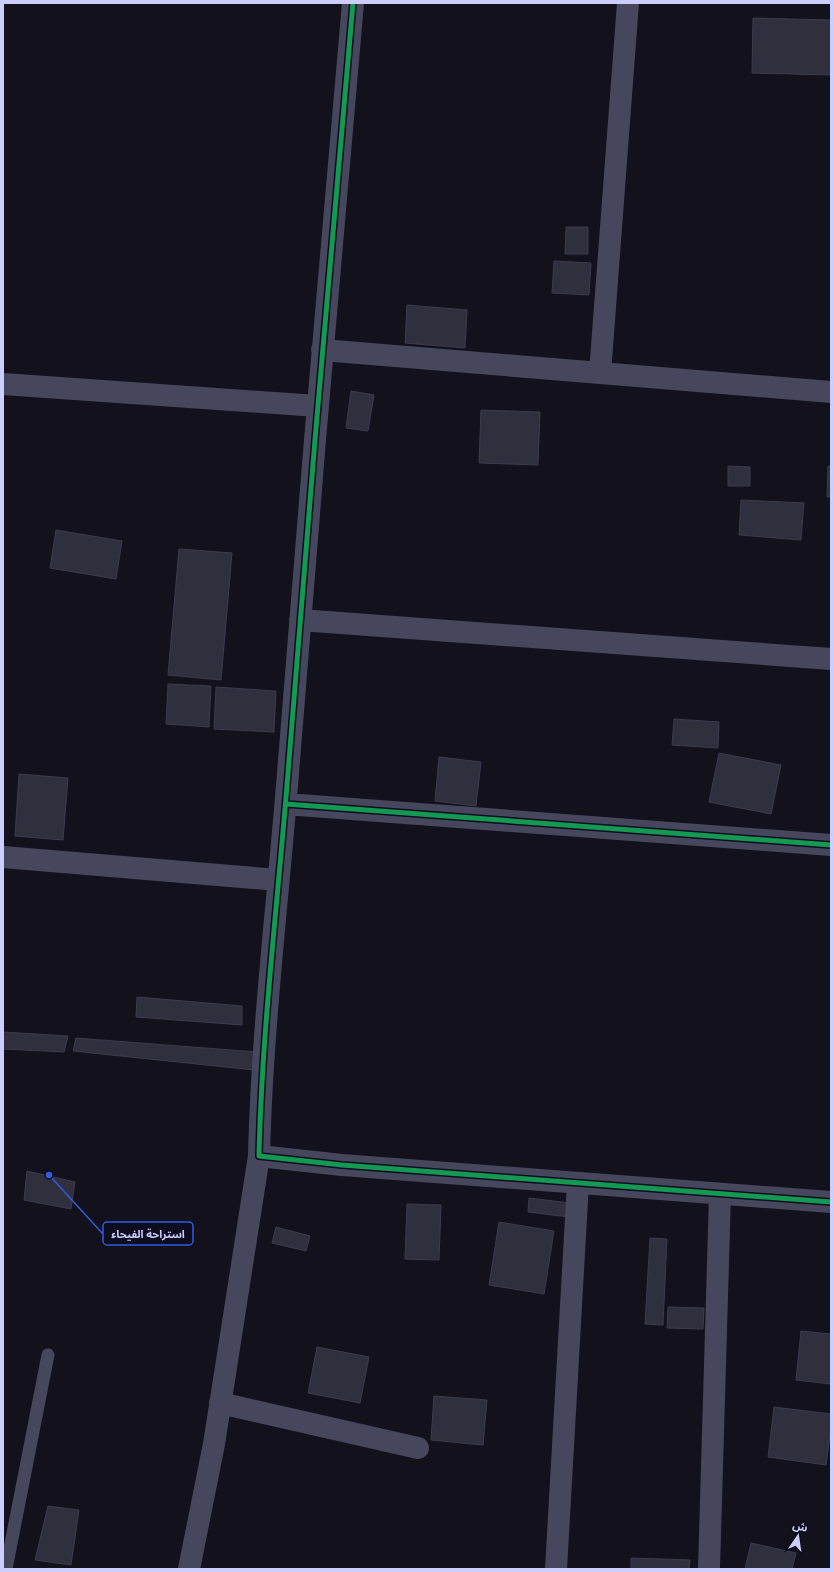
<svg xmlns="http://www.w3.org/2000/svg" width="834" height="1572" font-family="Ubuntu,'Noto Sans Arabic',sans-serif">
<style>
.building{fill:#302f3e;stroke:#3d3b4f}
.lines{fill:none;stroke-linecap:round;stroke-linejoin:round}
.lane{stroke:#46475d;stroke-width:13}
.street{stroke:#46475d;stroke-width:22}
.cycleway-casing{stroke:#0e0d20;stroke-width:8}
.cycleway{stroke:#139951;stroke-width:5}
.leader{fill:none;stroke:#2f5bdc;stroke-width:1.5}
.callout-dot{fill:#2f5bdc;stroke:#0e0d20;stroke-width:1.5}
.callout{fill:#0e0d20;stroke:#2f5bdc;stroke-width:1.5}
.callout-label{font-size:11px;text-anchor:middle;font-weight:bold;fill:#cdcdfe}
</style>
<rect width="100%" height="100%" fill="#12111c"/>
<path class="building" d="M 753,18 L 831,20 L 831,75 L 752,73 Z
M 566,227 L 588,227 L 588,254 L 565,254 Z
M 554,261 L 591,263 L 589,295 L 552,293 Z
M 407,305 L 467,310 L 465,348 L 405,343 Z
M 351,391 L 374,395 L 368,431 L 346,428 Z
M 481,410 L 540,412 L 538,465 L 479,463 Z
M 728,466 L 750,467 L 750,486 L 728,486 Z
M 828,466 L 831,466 L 831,497 L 827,497 Z
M 741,500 L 804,503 L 801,540 L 739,535 Z
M 56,530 L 122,541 L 116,579 L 50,568 Z
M 179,549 L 232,553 L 221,680 L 168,675 Z
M 168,684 L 211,686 L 209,727 L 166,724 Z
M 216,687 L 276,691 L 274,732 L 214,729 Z
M 674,719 L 719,722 L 718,748 L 672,745 Z
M 719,753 L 781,765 L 771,814 L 709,802 Z
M 439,757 L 481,762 L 476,806 L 435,801 Z
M 19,774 L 68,778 L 63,840 L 15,836 Z
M 137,997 L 242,1006 L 242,1025 L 136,1017 Z
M 3,1032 L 68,1036 L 64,1052 L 3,1049 Z
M 76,1038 L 257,1052 L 254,1070 L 73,1051 Z
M 27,1171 L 75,1182 L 71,1209 L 24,1200 Z
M 529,1198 L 570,1203 L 569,1217 L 528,1212 Z
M 407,1204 L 441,1205 L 439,1260 L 405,1259 Z
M 499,1222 L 554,1231 L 544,1294 L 489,1285 Z
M 276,1227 L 310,1236 L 306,1251 L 272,1243 Z
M 650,1238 L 667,1239 L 663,1325 L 645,1324 Z
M 668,1307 L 704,1308 L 703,1329 L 667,1328 Z
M 801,1331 L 831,1334 L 831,1384 L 796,1380 Z
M 317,1347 L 369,1357 L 360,1403 L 308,1393 Z
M 434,1396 L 487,1400 L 483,1445 L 431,1440 Z
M 774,1407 L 831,1414 L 831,1428 L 826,1465 L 768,1457 Z
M 48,1506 L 79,1510 L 71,1565 L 35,1560 Z
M 751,1543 L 796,1553 L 792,1569 L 745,1569 Z
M 631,1558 L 690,1560 L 689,1569 L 631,1569 Z"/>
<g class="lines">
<path class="lane" d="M 6,1569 L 48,1355"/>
<path class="street" d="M 353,3 C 330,260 308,516 288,773 C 278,901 262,1028 259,1156 L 342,1165 L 831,1202
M 322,350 L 831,392
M 600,373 L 628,3
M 3,384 L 317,406
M 300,620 L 831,659
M 286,804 L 831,845
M 3,857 L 278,880
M 220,1403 L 418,1448
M 189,1569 L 214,1444 L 259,1156
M 556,1569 L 578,1183
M 709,1569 L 720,1194"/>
<defs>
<path id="cycleway" d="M 353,3 C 330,260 308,516 288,773 C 278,901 262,1028 259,1156 L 342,1165 L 831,1202
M 286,804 L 831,845"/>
</defs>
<use href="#cycleway" class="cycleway-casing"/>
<use href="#cycleway" class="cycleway"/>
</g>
<path class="leader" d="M49 1175L103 1234"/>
<circle class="callout-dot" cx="49" cy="1175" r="4"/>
<rect class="callout" x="103" y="1222" width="90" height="23" rx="4"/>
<g class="callout-label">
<text x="148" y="1238">استراحة الفيحاء</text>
</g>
<rect width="834" height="1572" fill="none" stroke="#cdcdfe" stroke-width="8"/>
<g transform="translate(798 1536) rotate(13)" stroke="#0e0d20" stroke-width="3" paint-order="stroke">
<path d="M0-3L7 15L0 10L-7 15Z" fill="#cdcdfe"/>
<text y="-6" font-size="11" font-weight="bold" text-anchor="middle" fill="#cdcdfe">ش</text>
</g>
</svg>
